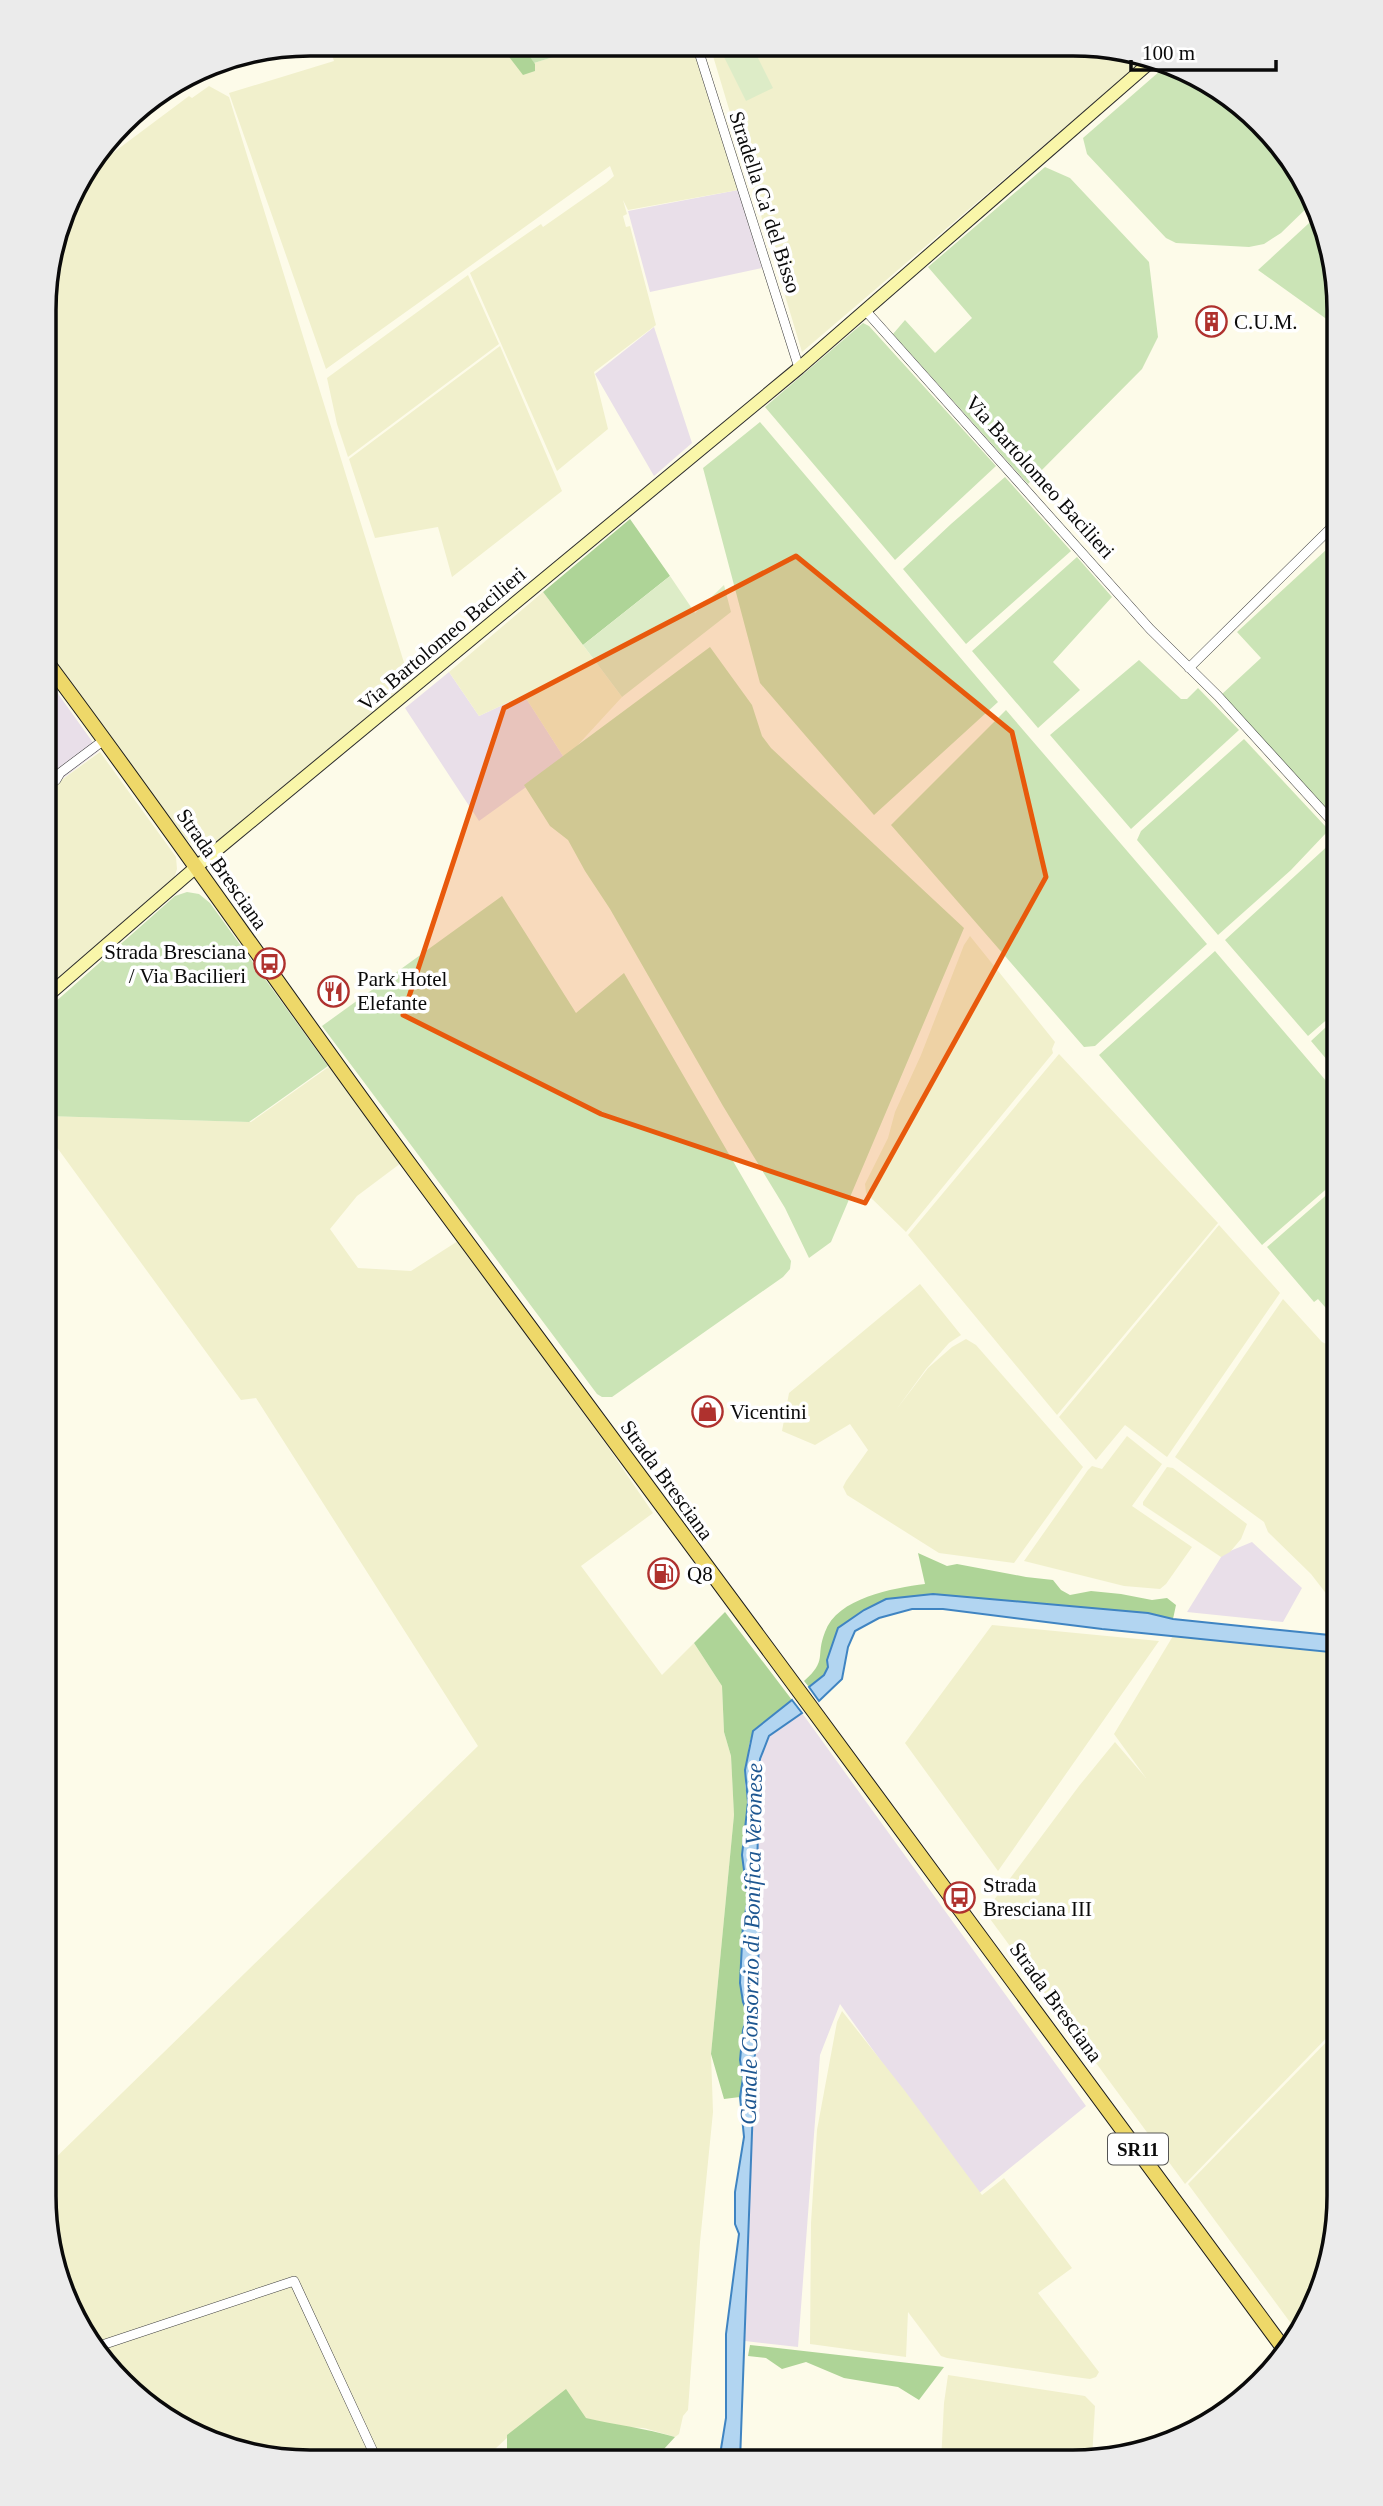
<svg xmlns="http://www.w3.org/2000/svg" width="1383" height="2506" font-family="Georgia,serif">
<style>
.industrial{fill:#e9dfe9}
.farmland{fill:#f1f0cc}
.green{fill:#cbe4b6}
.forest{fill:#aed497}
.pitch{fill:#ddecc7}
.water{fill:#b2d5f1;stroke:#3f84c2;stroke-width:2}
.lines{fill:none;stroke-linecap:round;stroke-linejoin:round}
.street-casing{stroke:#3d3d3d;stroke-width:10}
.secondary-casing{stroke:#2c2c2c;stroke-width:14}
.primary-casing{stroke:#1b1b1b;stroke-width:16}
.street{stroke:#fff;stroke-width:9}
.secondary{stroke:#f9f6a9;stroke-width:12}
.primary{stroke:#eed869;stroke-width:14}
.marked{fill:#e8590c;fill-opacity:0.2;stroke:#e8590c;stroke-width:5;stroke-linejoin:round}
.labels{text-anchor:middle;stroke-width:7;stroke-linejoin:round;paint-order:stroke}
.shield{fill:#fff;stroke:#545454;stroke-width:2}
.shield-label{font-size:19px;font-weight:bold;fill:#0a0a0a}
.street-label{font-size:21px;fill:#0a0a0a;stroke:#fff}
.poi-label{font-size:21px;fill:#0a0a0a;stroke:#fff;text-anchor:start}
.water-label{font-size:23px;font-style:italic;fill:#1e5791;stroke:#fff}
.rim{fill:none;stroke:#0a0a0a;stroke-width:3.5}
</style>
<rect width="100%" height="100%" fill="#fdfbe9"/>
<path class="industrial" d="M 738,190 L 762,268 L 650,292 L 628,211 Z
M 654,327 L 692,443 L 654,476 L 595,374 Z
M 449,672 L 479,716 L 524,695 L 565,759 L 479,821 L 405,708 Z
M 46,677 L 99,751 L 45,792 Z
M 1252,1542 L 1302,1588 L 1283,1622 L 1187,1612 L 1223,1554 Z
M 802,1713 L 1086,2106 L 977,2195 L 840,2004 L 820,2055 L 798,2347 L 745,2341 L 760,1914 L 756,1906 L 760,1759 L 769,1737 Z"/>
<path class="farmland" d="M 328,44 L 500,45 L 506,52 L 535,64 L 534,63 L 592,45 L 692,46 L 738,190 L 628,210 L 623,200 L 627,214 L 623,216 L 626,227 L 630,226 L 656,325 L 594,372 L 608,429 L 557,471 L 470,273 L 541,224 L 543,227 L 606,183 L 614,176 L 610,166 L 326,369 L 229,93 L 334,61 Z
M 710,46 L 1124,49 L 1147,57 L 802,352 Z
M 209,86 L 229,97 L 410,682 L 222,840 L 208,847 L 193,845 L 182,836 L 46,649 L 46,276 L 71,192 L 86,173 L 189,96 L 192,98 Z
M 468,275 L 499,344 L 348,457 L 337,424 L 327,378 Z
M 500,346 L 562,491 L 452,577 L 438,527 L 375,538 L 349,459 Z
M 543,592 L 622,697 L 565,759 L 524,695 L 479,716 L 449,672 Z
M 100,752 L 176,857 L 177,869 L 173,882 L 45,992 L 45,792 Z
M 970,936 L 1055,1042 L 1052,1049 L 1053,1053 L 906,1232 L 866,1193 L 865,1184 L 888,1138 L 895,1112 L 921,1055 L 964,945 Z
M 1059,1054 L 1218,1223 L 1057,1415 L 908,1235 Z
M 330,1066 L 401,1163 L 357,1196 L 330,1229 L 358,1268 L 411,1271 L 458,1241 L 608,1447 L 653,1513 L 581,1566 L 662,1675 L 694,1643 L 722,1686 L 724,1732 L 731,1756 L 734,1815 L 711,2054 L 713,2112 L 700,2242 L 688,2410 L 683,2416 L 679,2434 L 675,2437 L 644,2428 L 623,2427 L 585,2418 L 509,2436 L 495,2449 L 421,2460 L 275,2460 L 208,2442 L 148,2407 L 89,2344 L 58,2282 L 44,2196 L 44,2169 L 478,1746 L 256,1398 L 241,1400 L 45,1131 L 45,1116 L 251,1122 Z
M 1219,1225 L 1280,1293 L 1167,1457 L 1125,1425 L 1096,1460 L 1059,1417 Z
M 920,1284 L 961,1335 L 949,1343 L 926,1369 L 896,1410 L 928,1368 L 952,1347 L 966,1339 L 976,1345 L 1083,1467 L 1014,1563 L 939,1553 L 847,1495 L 843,1487 L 846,1481 L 868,1450 L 850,1424 L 815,1445 L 782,1431 L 789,1393 Z
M 1283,1299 L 1322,1342 L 1339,1350 L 1339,1601 L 1328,1596 L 1311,1574 L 1268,1532 L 1264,1522 L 1175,1457 Z
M 1127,1436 L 1162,1464 L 1132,1506 L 1192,1547 L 1166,1584 L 1160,1589 L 1124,1586 L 1024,1561 L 1088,1470 L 1092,1466 L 1102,1469 Z
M 1167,1467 L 1173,1468 L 1247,1524 L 1241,1539 L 1230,1552 L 1221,1557 L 1143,1505 L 1143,1502 Z
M 992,1625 L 1159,1641 L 998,1871 L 905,1743 Z
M 1173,1636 L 1339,1653 L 1339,2025 L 1185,2184 L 985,1912 L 1079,1786 L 1115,1742 L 1146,1778 L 1114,1734 Z
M 842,2011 L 905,2091 L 982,2195 L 1004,2178 L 1072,2268 L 1038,2293 L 1099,2372 L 1096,2377 L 1090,2379 L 1067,2376 L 947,2358 L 941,2356 L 908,2312 L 906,2357 L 810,2344 L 811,2223 L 817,2130 L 837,2022 Z
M 1339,2029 L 1339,2214 L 1319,2297 L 1298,2333 L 1188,2184 Z
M 948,2375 L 1085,2396 L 1095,2406 L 1092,2459 L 1073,2462 L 941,2462 L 944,2403 Z"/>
<path class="green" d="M 522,45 L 592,45 L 534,63 Z
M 1168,64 L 1190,71 L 1248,110 L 1294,162 L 1314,201 L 1281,233 L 1264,244 L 1249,247 L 1176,243 L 1166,238 L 1087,154 L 1083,138 Z
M 1045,167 L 1070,178 L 1149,262 L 1158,337 L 1142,369 L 1028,484 L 893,334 L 905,320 L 935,353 L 972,318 L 928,267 Z
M 1320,213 L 1325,224 L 1339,310 L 1339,328 L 1258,270 Z
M 863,323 L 869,326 L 996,466 L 895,560 L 765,407 Z
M 760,422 L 998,702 L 874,815 L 760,683 L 703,468 Z
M 1005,477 L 1071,551 L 966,644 L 903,569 L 951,524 Z
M 1339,538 L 1339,825 L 1221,695 L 1261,658 L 1237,632 Z
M 1077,557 L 1112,597 L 1053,662 L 1080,690 L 1038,728 L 972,651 Z
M 710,647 L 752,705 L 762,736 L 771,748 L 964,928 L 831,1242 L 809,1258 L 785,1208 L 723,1106 L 610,909 L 585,871 L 568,840 L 550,826 L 524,785 Z
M 1139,660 L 1181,699 L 1187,699 L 1198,688 L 1239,730 L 1131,829 L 1050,735 Z
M 1006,710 L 1207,944 L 1095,1046 L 1084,1047 L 891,825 Z
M 1244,739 L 1326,827 L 1327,832 L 1291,870 L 1218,935 L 1137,840 L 1141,831 Z
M 1338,841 L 1339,1009 L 1308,1036 L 1225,940 L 1332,842 Z
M 187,892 L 199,894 L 210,903 L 328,1066 L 249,1122 L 45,1116 L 45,1011 L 175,896 Z
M 502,896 L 576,1013 L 624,973 L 791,1261 L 790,1269 L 783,1277 L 612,1397 L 602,1397 L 597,1394 L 322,1026 Z
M 1215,951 L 1339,1096 L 1339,1178 L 1262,1245 L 1099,1055 Z
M 1339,1015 L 1339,1074 L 1311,1041 Z
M 1339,1184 L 1339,1323 L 1318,1299 L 1314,1302 L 1267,1247 Z"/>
<path class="forest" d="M 500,45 L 522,45 L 535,64 L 535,71 L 523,75 Z
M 630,519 L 670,576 L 583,645 L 543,592 Z
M 918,1553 L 947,1566 L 957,1564 L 1026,1577 L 1053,1580 L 1061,1590 L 1070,1595 L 1091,1591 L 1121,1594 L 1152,1600 L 1167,1598 L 1176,1605 L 1173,1619 L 1148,1613 L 933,1594 L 886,1599 L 864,1610 L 824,1675 L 809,1687 L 804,1681 C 828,1660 815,1657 825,1632 C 837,1598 893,1588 925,1584 Z
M 725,1612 L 792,1700 L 753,1731 L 749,1745 L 745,1785 L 748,1802 L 742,1855 L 748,1900 L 743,1924 L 740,1983 L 743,2002 L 748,2014 L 743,2030 L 740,2060 L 743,2078 L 740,2097 L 724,2099 L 711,2054 L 734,1815 L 731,1756 L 724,1732 L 722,1686 L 694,1643 Z
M 750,2345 L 944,2367 L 919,2400 L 898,2387 L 844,2378 L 806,2362 L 782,2369 L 766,2358 L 748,2356 Z
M 566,2389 L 586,2418 C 616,2425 645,2428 675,2437 L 664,2449 L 652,2453 L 507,2456 L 507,2435 Z"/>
<path class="pitch" d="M 725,46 L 752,46 L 773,88 L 746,101 L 720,49 Z
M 670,576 L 695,613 L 724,585 L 731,612 L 622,697 L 583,645 Z"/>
<path class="water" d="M 933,1594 L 1148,1613 L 1173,1619 L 1339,1636 L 1339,1653 L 1102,1629 L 943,1609 L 912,1609 L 879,1618 L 855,1631 L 848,1647 L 842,1679 L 819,1701 L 809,1687 L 824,1675 L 828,1667 L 827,1660 L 838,1628 L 864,1610 L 886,1599 Z
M 792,1700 L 802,1713 L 769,1736 L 760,1759 L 756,1906 L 760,1914 L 740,2461 L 719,2461 L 726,2418 L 726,2334 L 739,2234 L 735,2224 L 735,2192 L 744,2137 L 740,2097 L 743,2078 L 740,2060 L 743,2030 L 748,2014 L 743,2002 L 740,1983 L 743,1924 L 748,1900 L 742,1855 L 748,1802 L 745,1770 L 753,1731 Z"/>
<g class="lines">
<defs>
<path id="street" d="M 697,46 L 799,368
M 865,310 L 1150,629 L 1218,696 L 1339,829
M 1189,668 L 1339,520
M 45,788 L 56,780 L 60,773 L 104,740
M 93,2348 L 294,2281 L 377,2460"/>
<path id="secondary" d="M 45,998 L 195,868 L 799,368 L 1154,59"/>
<path id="primary" d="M 46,661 C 172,829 291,1004 416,1173 C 706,1567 998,1958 1287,2353"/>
</defs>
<use href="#street" class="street-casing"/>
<use href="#secondary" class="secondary-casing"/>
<use href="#primary" class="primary-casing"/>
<use href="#street" class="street"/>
<use href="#secondary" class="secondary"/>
<use href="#primary" class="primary"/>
</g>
<path class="marked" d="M 796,556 L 1012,732 L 1046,877 L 865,1203 L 601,1114 L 403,1015 L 504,708 Z"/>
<defs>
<symbol id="building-ring" viewBox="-11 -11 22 22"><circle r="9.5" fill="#fff" stroke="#af312e" stroke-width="1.5"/><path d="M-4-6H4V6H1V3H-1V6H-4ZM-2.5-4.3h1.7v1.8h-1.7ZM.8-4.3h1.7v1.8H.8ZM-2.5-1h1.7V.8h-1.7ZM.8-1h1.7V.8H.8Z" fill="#af312e"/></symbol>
<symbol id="bus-ring" viewBox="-11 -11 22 22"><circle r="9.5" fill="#fff" stroke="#af312e" stroke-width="1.5"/><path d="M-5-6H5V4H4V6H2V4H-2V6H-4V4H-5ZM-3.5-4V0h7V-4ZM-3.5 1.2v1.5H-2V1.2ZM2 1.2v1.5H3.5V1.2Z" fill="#af312e"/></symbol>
<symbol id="restaurant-ring" viewBox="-11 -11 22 22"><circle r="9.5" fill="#fff" stroke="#af312e" stroke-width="1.5"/><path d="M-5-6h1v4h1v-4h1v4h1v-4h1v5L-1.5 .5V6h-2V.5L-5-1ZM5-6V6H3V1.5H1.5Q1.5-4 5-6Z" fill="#af312e"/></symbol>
<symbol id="shop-ring" viewBox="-11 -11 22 22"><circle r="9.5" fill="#fff" stroke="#af312e" stroke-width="1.5"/><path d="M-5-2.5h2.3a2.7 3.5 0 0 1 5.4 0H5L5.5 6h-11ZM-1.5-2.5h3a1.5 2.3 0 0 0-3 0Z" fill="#af312e"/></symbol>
<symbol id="fuel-ring" viewBox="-11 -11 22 22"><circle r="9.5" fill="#fff" stroke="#af312e" stroke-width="1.5"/><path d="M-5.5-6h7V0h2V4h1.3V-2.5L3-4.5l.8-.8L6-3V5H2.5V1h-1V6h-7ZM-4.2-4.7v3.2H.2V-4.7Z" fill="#af312e"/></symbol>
</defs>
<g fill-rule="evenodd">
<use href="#building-ring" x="1194" y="304" width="35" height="35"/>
<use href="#bus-ring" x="252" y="946" width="35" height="35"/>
<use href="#restaurant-ring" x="316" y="974" width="35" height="35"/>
<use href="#shop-ring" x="690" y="1394" width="35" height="35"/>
<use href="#fuel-ring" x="646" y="1556" width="35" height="35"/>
<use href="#bus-ring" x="942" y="1880" width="35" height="35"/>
</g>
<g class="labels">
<rect class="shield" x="1108" y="2133.5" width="60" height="31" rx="5"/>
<g class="shield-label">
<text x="1138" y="2156">SR11</text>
</g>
<g class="street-label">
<text transform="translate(765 202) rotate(72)" y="7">Stradella Ca' del Bisso</text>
<text transform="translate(1040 477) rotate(48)" y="7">Via Bartolomeo Bacilieri</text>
<text transform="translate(442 639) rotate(-40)" y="7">Via Bartolomeo Bacilieri</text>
<text transform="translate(222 869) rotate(55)" y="7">Strada Bresciana</text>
<text transform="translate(667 1480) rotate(54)" y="7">Strada Bresciana</text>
<text transform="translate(1056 2002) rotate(54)" y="7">Strada Bresciana</text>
</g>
<g class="poi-label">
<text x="1234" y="329">C.U.M.</text>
<text x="246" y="959" text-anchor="end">Strada Bresciana<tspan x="246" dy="24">/ Via Bacilieri</tspan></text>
<text x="357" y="986">Park Hotel<tspan x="357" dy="24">Elefante</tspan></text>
<text x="730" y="1419">Vicentini</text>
<text x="687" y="1581">Q8</text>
<text x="983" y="1892">Strada<tspan x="983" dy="24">Bresciana III</tspan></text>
</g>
<g class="water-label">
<text transform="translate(751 1944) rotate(-89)" y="8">Canale Consorzio di Bonifica Veronese</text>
</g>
</g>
<path d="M0 0H1383V2506H0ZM310 56H1073A254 254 0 0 1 1327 310V2196A254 254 0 0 1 1073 2450H310A254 254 0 0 1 56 2196V310A254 254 0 0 1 310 56Z" fill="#ebebeb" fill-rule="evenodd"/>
<path class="rim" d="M310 56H1073A254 254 0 0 1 1327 310V2196A254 254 0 0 1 1073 2450H310A254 254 0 0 1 56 2196V310A254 254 0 0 1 310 56Z"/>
<path d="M1131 60v10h145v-10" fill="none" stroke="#0a0a0a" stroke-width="3.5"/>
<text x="1142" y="60" font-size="21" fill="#0a0a0a" stroke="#ffffff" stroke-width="5" paint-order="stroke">100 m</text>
</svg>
